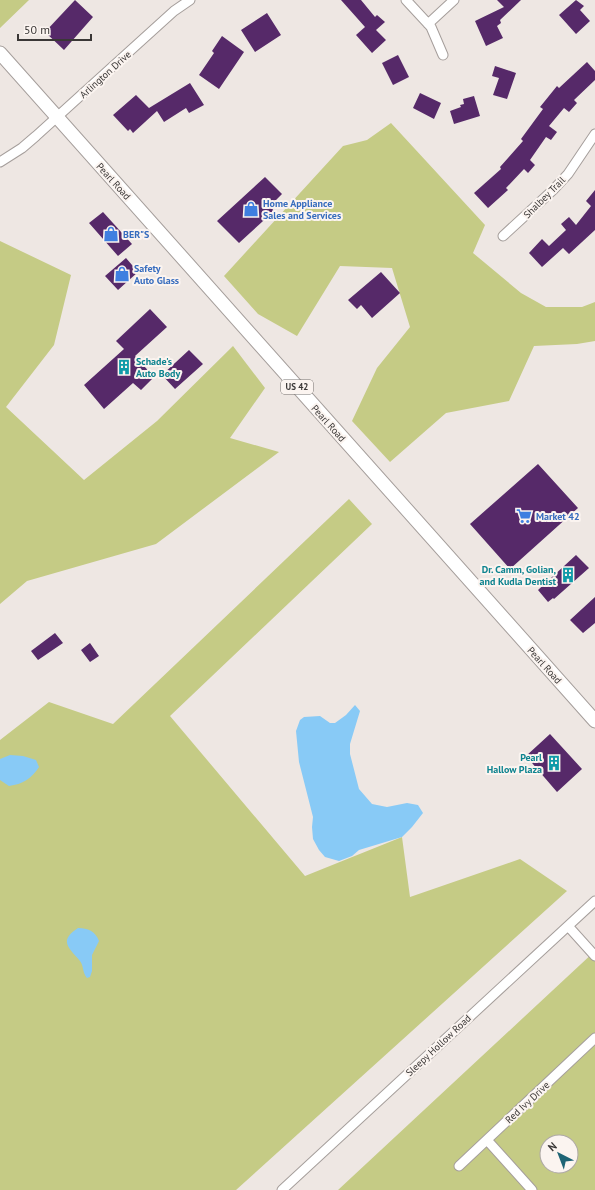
<svg xmlns="http://www.w3.org/2000/svg" width="595" height="1190" font-family="'PT Sans',sans-serif">
<style>
.green{fill:#c5cb85;fill-rule:evenodd}
.water{fill:#88caf6}
.building{fill:#562969}
.lines{fill:none;stroke-linecap:round;stroke-linejoin:round}
.street-casing{stroke:#a59e9b;stroke-width:11}
.primary-casing{stroke:#a59e9b;stroke-width:15}
.street{stroke:#fff;stroke-width:9}
.primary{stroke:#fff;stroke-width:13}
.labels{text-anchor:middle;stroke-width:4;stroke-linejoin:round;paint-order:stroke}
.shield{fill:#fbf4f0;stroke:#74706e;stroke-width:1}
.shield-label{font-size:9px;font-weight:bold;fill:#3a3736}
.street-label{font-size:10px;fill:#3a3736;stroke:#fbf4f0}
.shop-label{font-size:10px;font-weight:bold;fill:#366cbe;stroke:#fbf4f0;text-anchor:start}
.culture-label{font-size:10px;font-weight:bold;fill:#0d838f;stroke:#fbf4f0;text-anchor:end}
</style>
<rect width="100%" height="100%" fill="#eee7e3"/>
<path class="green" d="M 0,0 L 29,0 L 0,28 Z
M 391,123 L 485,225 L 473,253 L 521,293 L 546,307 L 582,307 L 595,302 L 595,341 L 577,344 L 534,346 L 509,401 L 446,413 L 390,462 L 352,421 L 377,368 L 410,327 L 392,268 L 340,266 L 297,336 L 258,314 L 224,276 L 343,146 L 367,140 Z
M 0,241 L 71,275 L 54,345 L 6,407 L 84,480 L 157,421 L 233,346 L 265,388 L 230,438 L 279,452 L 156,544 L 27,581 L 0,604 Z
M 349,499 L 372,524 L 170,716 L 305,876 L 402,837 L 410,897 L 520,859 L 567,891 L 236,1190 L 0,1190 L 0,740 L 49,702 L 113,724 Z
M 595,951 L 595,1190 L 338,1190 ZM 547,1142 L 571,1142 L 571,1166 L 547,1166 Z"/>
<path class="water" d="M 355,705 L 360,711 L 350,744 L 350,754 L 359,789 L 372,804 L 387,807 L 407,803 L 418,805 L 423,813 L 412,827 L 402,837 L 359,850 L 352,856 L 339,861 L 325,857 L 319,850 L 313,839 L 312,827 L 313,817 L 299,762 L 296,731 L 300,720 L 304,717 L 320,716 L 330,723 L 335,723 L 346,715 Z
M 10,755 L 23,756 L 36,760 L 39,767 C 31,779 23,784 9,786 L 0,780 L 0,759 Z
M 78,928 C 88,928 95,931 99,941 L 92,955 L 92,971 L 90,977 L 87,978 C 82,972 84,966 80,961 C 69,948 58,941 78,928 Z"/>
<path class="building" d="M 75,0 L 93,17 L 64,50 L 45,32 Z
M 341,0 L 361,0 L 375,17 L 377,15 L 385,22 L 376,30 L 386,40 L 372,53 L 356,35 L 365,27 Z
M 497,0 L 521,0 L 500,20 L 501,23 L 497,26 L 503,38 L 486,46 L 475,21 L 504,7 Z
M 576,0 L 584,6 L 580,10 L 590,21 L 576,34 L 559,15 Z
M 267,13 L 281,35 L 255,52 L 241,30 Z
M 222,36 L 244,52 L 219,89 L 199,75 L 214,53 L 212,51 Z
M 398,55 L 409,77 L 393,85 L 382,63 Z
M 587,62 L 595,71 L 595,80 L 574,100 L 577,103 L 569,112 L 564,108 L 549,126 L 557,132 L 551,140 L 546,137 L 530,160 L 535,165 L 528,173 L 524,169 L 506,188 L 508,190 L 488,208 L 474,193 L 501,169 L 500,167 L 523,141 L 521,139 L 543,109 L 540,107 L 557,86 L 559,88 Z
M 495,66 L 516,73 L 507,99 L 493,95 L 499,78 L 492,76 Z
M 190,83 L 204,105 L 189,113 L 186,108 L 164,122 L 157,111 L 133,133 L 130,129 L 128,131 L 113,115 L 136,95 L 149,108 Z
M 420,93 L 441,103 L 434,119 L 413,108 Z
M 474,96 L 480,116 L 454,124 L 450,111 L 461,107 L 460,105 L 464,104 L 463,99 Z
M 265,177 L 282,194 L 270,206 L 274,211 L 239,243 L 217,221 Z
M 595,190 L 595,230 L 569,254 L 563,248 L 542,267 L 529,253 L 542,239 L 549,246 L 566,230 L 561,224 L 569,217 L 576,225 L 591,206 L 586,201 Z
M 103,212 L 132,244 L 118,256 L 89,223 Z
M 126,258 L 138,272 L 118,290 L 105,276 Z
M 381,272 L 400,293 L 372,318 L 361,305 L 357,309 L 348,300 Z
M 150,309 L 167,327 L 135,356 L 154,377 L 141,390 L 133,383 L 104,409 L 84,385 L 124,349 L 116,341 Z
M 189,350 L 203,364 L 175,389 L 162,375 Z
M 538,464 L 578,508 L 510,569 L 470,524 Z
M 576,555 L 589,568 L 554,599 L 553,598 L 548,602 L 538,590 Z
M 595,597 L 595,623 L 583,633 L 570,620 Z
M 55,633 L 63,643 L 38,660 L 31,651 Z
M 90,643 L 99,656 L 90,662 L 81,650 Z
M 550,734 L 582,769 L 557,792 L 526,756 Z"/>
<g class="lines">
<defs>
<path id="street" d="M 406,0 L 431,27 L 443,55
M 428,24 L 454,0
M 0,162 L 22,148 L 36,136 L 174,11 L 190,0
M 503,236 L 553,190 L 568,174 L 595,134
M 568,926 L 595,956
M 487,1140 L 532,1190
M 459,1166 L 595,1038
M 282,1190 L 595,901"/>
<path id="primary" d="M 0,53 L 595,721"/>
</defs>
<use href="#street" class="street-casing"/>
<use href="#primary" class="primary-casing"/>
<use href="#street" class="street"/>
<use href="#primary" class="primary"/>
</g>
<defs>
<symbol id="shop-bare" viewBox="-9 -9 18 18"><path d="M-5-2.5h2.3a2.7 3.5 0 0 1 5.4 0H5L5.5 6h-11ZM-1.5-2.5h3a1.5 2.3 0 0 0-3 0Z" fill="#3f7fe0" stroke="#fbf4f0" stroke-width="2.5" paint-order="stroke"/></symbol>
<symbol id="building-bare" viewBox="-9 -9 18 18"><path d="M-4-6H4V6H1V3H-1V6H-4ZM-2.5-4.3h1.7v1.8h-1.7ZM.8-4.3h1.7v1.8H.8ZM-2.5-1h1.7V.8h-1.7ZM.8-1h1.7V.8H.8Z" fill="#0f9aa8" stroke="#fbf4f0" stroke-width="2.5" paint-order="stroke"/></symbol>
<symbol id="supermarket-bare" viewBox="-9 -9 18 18"><path d="M-6-5.5h2.5l.6 2H6L4.5 2H-2.5L-4.4-4H-6ZM-1.5 3.2a1.3 1.3 0 1 0 .1 0ZM3 3.2a1.3 1.3 0 1 0 .1 0Z" fill="#3f7fe0" stroke="#fbf4f0" stroke-width="2.5" paint-order="stroke"/></symbol>
</defs>
<g fill-rule="evenodd">
<use href="#shop-bare" x="240" y="198" width="22" height="22"/>
<use href="#shop-bare" x="100" y="223" width="22" height="22"/>
<use href="#shop-bare" x="111" y="263" width="22" height="22"/>
<use href="#building-bare" x="113" y="356" width="22" height="22"/>
<use href="#supermarket-bare" x="513" y="505" width="22" height="22"/>
<use href="#building-bare" x="557" y="564" width="22" height="22"/>
<use href="#building-bare" x="543" y="752" width="22" height="22"/>
</g>
<g class="labels">
<rect class="shield" x="281" y="380" width="32" height="14" rx="3"/>
<g class="shield-label">
<text x="297" y="390">US 42</text>
</g>
<g class="street-label">
<text transform="translate(105 74) rotate(-42)" y="4">Arlington Drive</text>
<text transform="translate(114 181) rotate(48)" y="4">Pearl Road</text>
<text transform="translate(544 197) rotate(-45)" y="4">Shalbey Trail</text>
<text transform="translate(329 423) rotate(48)" y="4">Pearl Road</text>
<text transform="translate(545 665) rotate(48)" y="4">Pearl Road</text>
<text transform="translate(438 1045) rotate(-43)" y="4">Sleepy Hollow Road</text>
<text transform="translate(527 1102) rotate(-43)" y="4">Red Ivy Drive</text>
</g>
<g class="shop-label">
<text x="263" y="207">Home Appliance<tspan x="263" dy="12">Sales and Services</tspan></text>
<text x="123" y="238">BER"S</text>
<text x="134" y="272">Safety<tspan x="134" dy="12">Auto Glass</tspan></text>
<text x="536" y="520">Market 42</text>
</g>
<g class="culture-label">
<text x="136" y="365" text-anchor="start">Schade's<tspan x="136" dy="12">Auto Body</tspan></text>
<text x="556" y="573">Dr. Camm, Golian,<tspan x="556" dy="12">and Kudla Dentist</tspan></text>
<text x="542" y="761">Pearl<tspan x="542" dy="12">Hallow Plaza</tspan></text>
</g>
</g>
<g transform="translate(559 1154) rotate(318)"><circle r="19" fill="#fbf4f0" stroke="#aea8a6"/>
<path d="M0-3L7 15L0 10L-7 15Z" fill="#1e6475"/>
<text y="-6" font-size="11" font-weight="bold" text-anchor="middle" fill="#3a3736">N</text>
</g>
<path d="M18 34v6h73v-6" fill="none" stroke="#3a3736" stroke-width="2"/>
<text x="24" y="34" font-size="12" fill="#3a3736" stroke="#fbf4f0" stroke-width="3" paint-order="stroke">50 m</text>
</svg>
